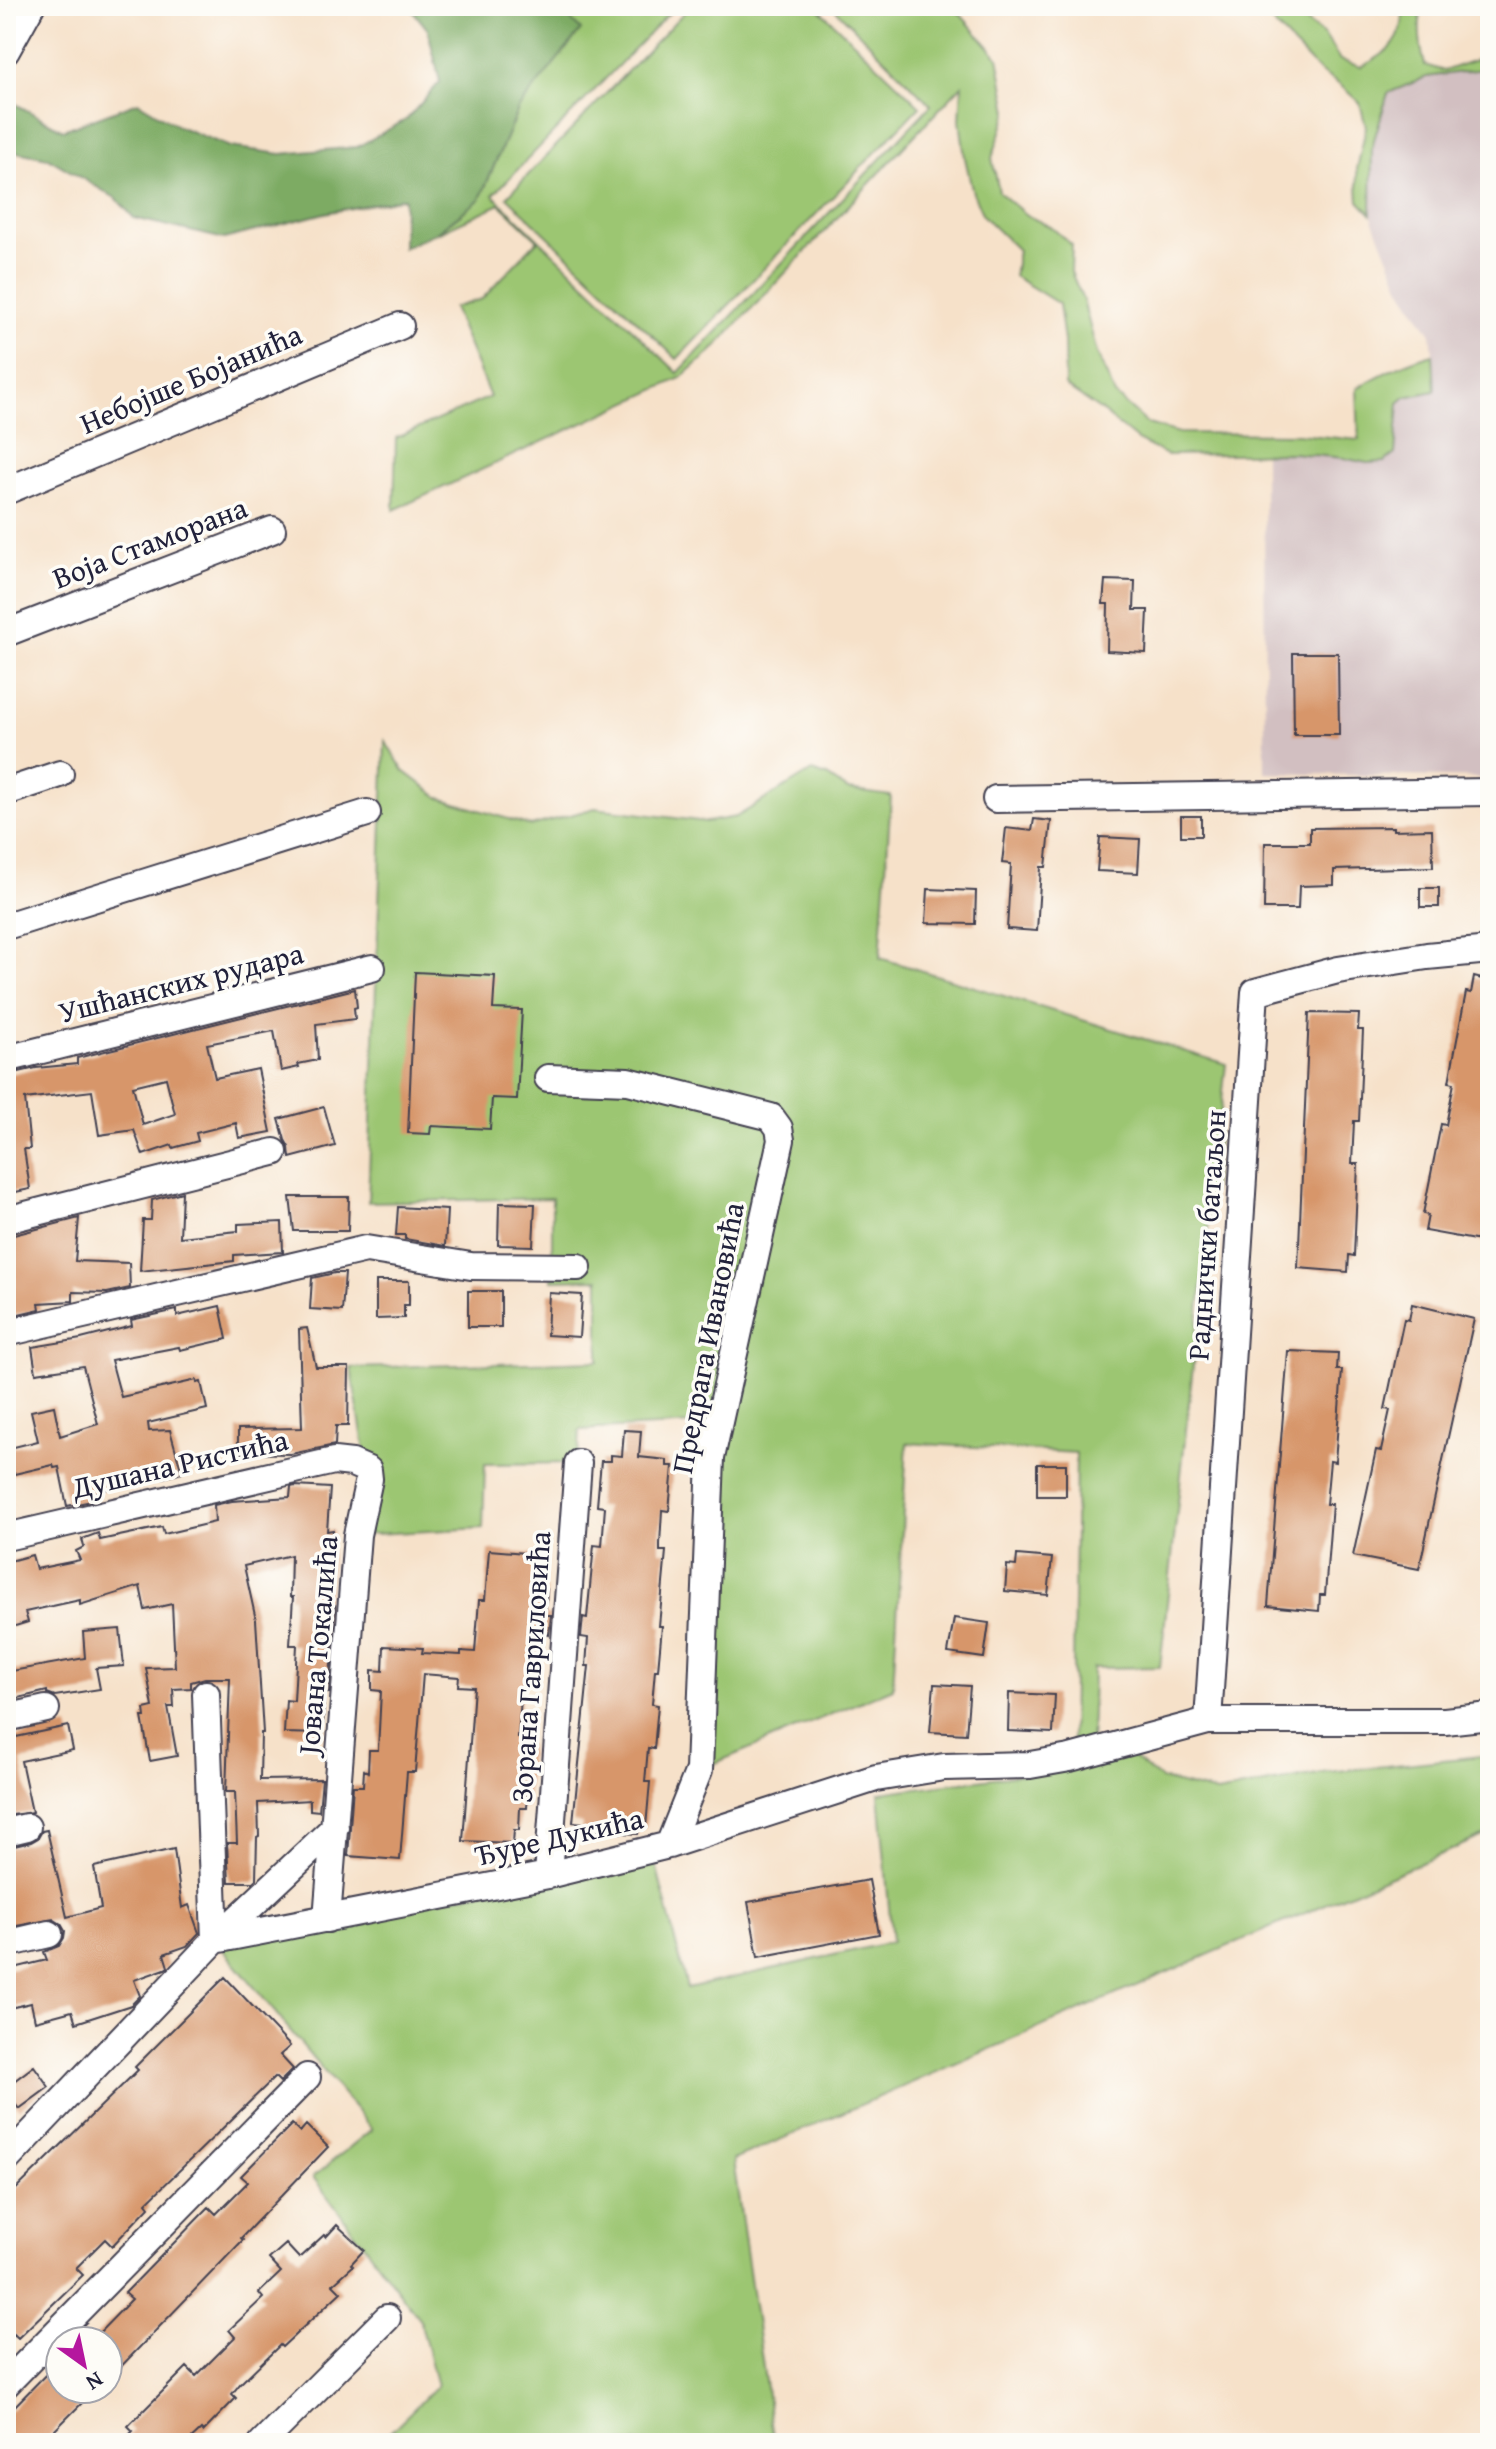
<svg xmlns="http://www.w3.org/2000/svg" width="1496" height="2449" font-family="'Gentium Book Plus',serif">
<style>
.industrial{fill:#d2bfc1}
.green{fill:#9cc672;stroke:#5f7456;stroke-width:2}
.forest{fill:#7dab64;stroke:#506650;stroke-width:2}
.building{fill:#d7966b;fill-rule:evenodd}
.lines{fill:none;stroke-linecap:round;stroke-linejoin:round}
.street-casing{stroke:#423f50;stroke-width:30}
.street{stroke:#fff;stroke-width:26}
.labels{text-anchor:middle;stroke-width:7;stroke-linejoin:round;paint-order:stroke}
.street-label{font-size:30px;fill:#22223b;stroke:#fdfcf7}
</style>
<rect width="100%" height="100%" fill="#fdfcf7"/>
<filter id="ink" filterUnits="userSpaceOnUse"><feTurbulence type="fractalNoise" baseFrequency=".0125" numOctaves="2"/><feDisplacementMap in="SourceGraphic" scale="16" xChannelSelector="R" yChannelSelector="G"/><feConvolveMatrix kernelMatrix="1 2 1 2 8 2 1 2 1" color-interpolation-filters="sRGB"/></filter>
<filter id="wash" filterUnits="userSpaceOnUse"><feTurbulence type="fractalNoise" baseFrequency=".006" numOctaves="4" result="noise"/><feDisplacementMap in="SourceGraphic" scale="32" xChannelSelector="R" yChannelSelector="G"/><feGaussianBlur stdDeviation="1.8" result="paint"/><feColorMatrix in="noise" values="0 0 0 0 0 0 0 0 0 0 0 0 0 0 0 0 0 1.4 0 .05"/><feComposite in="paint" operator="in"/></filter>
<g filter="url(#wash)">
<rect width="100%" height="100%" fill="#f6e1c9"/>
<path class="industrial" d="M 1490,68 L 1490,778 L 1265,773 L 1264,454 L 1293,453 L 1343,458 L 1367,463 L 1395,454 L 1399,403 L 1435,371 L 1431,334 L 1401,288 L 1371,214 L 1372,147 L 1388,93 L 1427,77 Z"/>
<path class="green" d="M 566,6 L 676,6 L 493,195 L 678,373 L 931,105 L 832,6 L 953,6 L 998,57 L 1008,111 L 992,158 L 999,192 L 1026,215 L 1051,227 L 1072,245 L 1071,272 L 1083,300 L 1097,353 L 1115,395 L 1148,424 L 1179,433 L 1298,434 L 1359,440 L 1357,388 C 1381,374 1406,361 1433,354 L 1435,391 L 1406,397 L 1399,403 L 1395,454 L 1384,462 L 1367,463 L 1343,458 L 1293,453 L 1167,455 L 1137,440 L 1100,410 L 1065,386 L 1064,341 L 1059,304 L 1014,276 L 1018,250 L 983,216 L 973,193 L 965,158 L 960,120 L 962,85 L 712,351 L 681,378 L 394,510 L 396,438 L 490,397 L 453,308 L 482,299 L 538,240 L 500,204 L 435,234 L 480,199 L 518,109 L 580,30 L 562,11 Z
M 690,6 L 816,6 L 920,106 L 677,359 L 507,197 Z
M 1256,6 L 1280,6 L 1307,22 L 1325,36 L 1340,60 L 1361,67 C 1390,52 1405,41 1403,6 L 1423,6 C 1417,24 1420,46 1425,65 L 1444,71 L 1490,55 L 1490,68 L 1427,77 L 1388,93 L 1372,147 L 1371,214 L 1359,201 L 1357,169 L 1366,127 L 1360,103 L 1340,85 L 1319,71 Z
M 385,741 L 404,771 L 440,798 L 531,826 L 595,808 L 707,822 L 736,817 L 812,771 L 827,776 L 848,790 L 891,796 L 880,958 L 1226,1064 L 1160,1667 L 1093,1668 L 1091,1749 L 1072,1747 L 1076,1453 L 907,1443 L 893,1688 L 699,1770 L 713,1423 L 580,1430 L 578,1463 L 485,1464 L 483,1528 L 357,1535 L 368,1470 L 351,1368 L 599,1361 L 599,1279 L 552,1280 L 552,1198 L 368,1202 Z
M 1129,1755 L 1161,1779 L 1217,1793 L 1328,1772 L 1490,1755 L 1490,1833 L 733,2160 L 774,2443 L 379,2443 L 437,2386 L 420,2320 L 313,2177 L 372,2129 L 215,1940 L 655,1861 L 687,1988 L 892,1942 L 879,1793 L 1054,1770 Z"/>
<path class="forest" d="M 409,6 L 534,6 L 536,9 L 562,11 L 581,30 L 518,109 L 480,199 L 435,233 L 403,248 L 404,198 L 325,213 L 224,239 L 134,218 L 117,199 L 48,158 L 6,150 L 6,108 L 12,102 L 63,130 L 138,102 L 178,126 L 230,147 L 281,154 L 357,147 L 407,119 L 440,82 L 428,30 Z"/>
<g id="blocks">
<path class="building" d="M 1105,580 L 1135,581 L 1134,610 L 1148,610 L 1146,653 L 1107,651 L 1108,604 L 1103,604 Z
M 1293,653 L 1338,653 L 1339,735 L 1294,735 Z
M 1181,816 L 1201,816 L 1201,836 L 1181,836 Z
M 1034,819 L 1051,821 L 1046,867 L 1041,867 L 1037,931 L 1007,929 L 1011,864 L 1002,863 L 1006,828 L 1032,831 Z
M 1393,827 L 1393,830 L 1432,829 L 1433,867 L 1334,870 L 1334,885 L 1299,886 L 1298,909 L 1264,909 L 1265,843 L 1310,843 L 1310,828 Z
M 1100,837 L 1140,839 L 1138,873 L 1097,871 Z
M 1420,888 L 1439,888 L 1439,907 L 1420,907 Z
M 928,889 L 976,891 L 975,924 L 926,923 Z
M 415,972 L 495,976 L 493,1009 L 522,1010 L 517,1099 L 492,1098 L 490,1129 L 431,1126 L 430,1134 L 408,1133 Z
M 1474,977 L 1490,981 L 1490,1223 L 1486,1242 L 1425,1231 L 1428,1215 L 1423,1214 L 1441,1124 L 1446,1125 L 1454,1083 L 1449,1082 L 1466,992 L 1471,993 Z
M 355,989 L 357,1007 L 354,1008 L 355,1019 L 316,1024 L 318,1060 L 298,1064 L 299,1067 L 281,1071 L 274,1031 L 207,1044 L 215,1078 L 258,1069 L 271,1132 L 239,1138 L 236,1123 L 196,1133 L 198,1141 L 173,1148 L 172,1145 L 143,1155 L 134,1130 L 99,1135 L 92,1091 L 25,1099 L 30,1149 L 24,1149 L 30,1189 L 6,1194 L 6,1075 L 36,1068 L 77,1064 L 77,1058 ZM 166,1078 L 175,1114 L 143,1125 L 133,1086 Z
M 1309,1013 L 1359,1014 L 1358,1030 L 1363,1030 L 1359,1121 L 1354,1121 L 1352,1164 L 1358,1164 L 1354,1256 L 1349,1255 L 1348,1272 L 1298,1268 Z
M 324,1107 L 335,1146 L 290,1158 L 289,1147 L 285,1140 L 279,1119 Z
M 182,1192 L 180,1237 L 238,1231 L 238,1224 L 282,1222 L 283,1252 L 234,1255 L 234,1261 L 140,1271 L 143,1220 L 151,1220 L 152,1200 Z
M 290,1197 L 349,1197 L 348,1231 L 294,1231 Z
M 499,1203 L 535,1204 L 533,1246 L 498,1245 Z
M 398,1207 L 447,1210 L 445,1246 L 405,1239 L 405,1235 L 396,1235 Z
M 79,1218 L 75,1261 L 129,1263 L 130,1288 L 107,1293 L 73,1292 L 73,1301 L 39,1303 L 40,1309 L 6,1317 L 6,1286 L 15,1285 L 10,1236 Z
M 335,1273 L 345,1273 L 342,1311 L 310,1309 L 312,1278 Z
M 376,1281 L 409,1281 L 409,1305 L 404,1305 L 404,1318 L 376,1319 Z
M 468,1291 L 501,1291 L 501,1327 L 468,1327 Z
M 549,1293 L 582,1295 L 579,1337 L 547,1335 Z
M 1412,1304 L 1474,1319 L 1419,1569 L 1353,1556 L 1376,1450 L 1381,1451 L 1390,1410 L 1385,1409 L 1404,1319 L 1409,1320 Z
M 220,1306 L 227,1339 L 180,1350 L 179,1347 L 111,1360 L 121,1397 L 197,1380 L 197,1383 L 201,1382 L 207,1409 L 148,1423 L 149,1431 L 170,1430 L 182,1473 L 132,1486 L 130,1482 L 91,1494 L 92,1501 L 67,1506 L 59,1467 L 54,1468 L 53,1465 L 6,1476 L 6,1449 L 38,1441 L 31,1411 L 54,1406 L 60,1436 L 98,1424 L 83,1366 L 36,1373 L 32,1347 L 81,1339 L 132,1326 L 131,1320 L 177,1310 L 177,1316 Z
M 307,1328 L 316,1367 L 349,1367 L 348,1426 L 336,1426 L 335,1445 L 291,1454 L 238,1453 L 238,1429 L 302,1428 L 299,1329 Z
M 1288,1351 L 1338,1353 L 1337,1370 L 1342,1370 L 1335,1462 L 1330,1461 L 1326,1504 L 1332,1504 L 1325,1595 L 1320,1595 L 1319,1611 L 1268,1606 Z
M 624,1430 L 641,1431 L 639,1457 L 667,1460 L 667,1466 L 673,1466 L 669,1511 L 662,1510 L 660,1544 L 660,1551 L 666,1551 L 659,1626 L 662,1626 L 658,1670 L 655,1670 L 652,1704 L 658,1705 L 654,1749 L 648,1748 L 645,1782 L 650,1782 L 646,1827 L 639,1827 L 638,1834 L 581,1830 L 582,1823 L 573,1822 L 589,1666 L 586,1666 L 588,1638 L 581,1637 L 583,1617 L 587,1618 L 594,1545 L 602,1546 L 605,1507 L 597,1506 L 601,1461 L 611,1461 L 611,1455 L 622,1456 Z
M 1037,1464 L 1066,1464 L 1066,1496 L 1037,1496 Z
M 295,1486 L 330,1488 L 327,1531 L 333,1530 L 330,1605 L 335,1605 L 329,1693 L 324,1693 L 323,1734 L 284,1733 L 286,1700 L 294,1701 L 297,1645 L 290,1645 L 293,1597 L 290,1597 L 291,1555 L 244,1566 L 256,1620 L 263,1733 L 261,1733 L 260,1780 L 322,1779 L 319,1811 L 310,1810 L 310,1800 L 258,1803 L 259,1836 L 257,1837 L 256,1879 L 253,1882 L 229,1882 L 227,1843 L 237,1843 L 235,1792 L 226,1792 L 230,1678 L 205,1678 L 191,1682 L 191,1688 L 173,1689 L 174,1707 L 168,1707 L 177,1756 L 150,1761 L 142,1717 L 145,1717 L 144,1709 L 153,1707 L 146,1668 L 175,1667 L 172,1604 L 145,1610 L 140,1586 L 80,1605 L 80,1600 L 25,1612 L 28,1622 L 6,1629 L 6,1562 L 32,1555 L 36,1569 L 80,1560 L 76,1551 L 84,1547 L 82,1539 L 98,1533 L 100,1540 L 162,1527 L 164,1534 L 215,1522 L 214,1505 L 232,1501 L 290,1497 L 291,1487 Z
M 489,1550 L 536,1554 L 534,1578 L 541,1578 L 541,1589 L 547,1589 L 545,1615 L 551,1615 L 549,1635 L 542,1634 L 540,1659 L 532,1658 L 530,1684 L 522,1684 L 518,1738 L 524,1738 L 523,1744 L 530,1745 L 528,1788 L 527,1808 L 520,1808 L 519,1830 L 514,1830 L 513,1843 L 463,1841 L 474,1687 L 458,1686 L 459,1677 L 423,1674 L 415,1772 L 407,1772 L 400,1860 L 348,1856 L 353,1786 L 363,1786 L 364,1770 L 368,1772 L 369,1750 L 378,1750 L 381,1691 L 372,1690 L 372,1670 L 383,1671 L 384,1646 L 423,1648 L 422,1653 L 461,1655 L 461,1651 L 475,1652 L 479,1600 L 485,1600 Z
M 1017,1555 L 1052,1558 L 1048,1595 L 1005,1591 L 1007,1565 L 1016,1566 Z
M 954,1618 L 989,1623 L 984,1658 L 948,1653 Z
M 120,1629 L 124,1666 L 96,1668 L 100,1689 L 55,1696 L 47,1693 L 47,1691 L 6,1701 L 6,1672 L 85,1658 L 83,1632 Z
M 934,1684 L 970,1686 L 966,1734 L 930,1732 Z
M 1009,1693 L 1055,1695 L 1053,1733 L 1008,1731 Z
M 68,1726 L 73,1750 L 21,1761 L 32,1812 L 6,1816 L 6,1734 L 15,1732 L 16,1737 Z
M 47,1830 L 67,1917 L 101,1908 L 94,1867 L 174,1849 L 182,1908 L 189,1905 L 199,1933 L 187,1946 L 164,1954 L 168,1967 L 165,1969 L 134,1980 L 140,1996 L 131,2005 L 76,2023 L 72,2011 L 35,2021 L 31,2003 L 6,2009 L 6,1970 L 47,1960 L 44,1952 L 59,1946 L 64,1938 L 65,1931 L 61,1924 L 53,1919 L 6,1928 L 6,1848 L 31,1842 L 38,1838 L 42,1831 Z
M 869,1880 L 879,1934 L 758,1957 L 748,1902 Z
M 225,1977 L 290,2046 L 280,2055 L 293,2069 L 280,2082 L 275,2077 L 146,2203 L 149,2207 L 112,2246 L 105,2239 L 76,2268 L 83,2275 L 18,2338 L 14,2334 L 6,2343 L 6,2199 L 138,2070 L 135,2067 Z
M 34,2066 L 49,2087 L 19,2109 L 6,2092 L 6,2087 Z
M 292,2124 L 300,2132 L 306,2125 L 328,2147 L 241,2238 L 243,2240 L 108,2380 L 108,2341 L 91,2341 L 132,2299 L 125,2293 L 209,2207 L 216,2214 L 248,2182 L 241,2176 Z
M 337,2225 L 364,2250 L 351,2264 L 353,2266 L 333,2284 L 341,2292 L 282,2347 L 280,2345 L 240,2384 L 232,2394 L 236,2398 L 203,2432 L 201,2430 L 187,2443 L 121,2443 L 133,2431 L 128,2426 L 187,2367 L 196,2376 L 235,2337 L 229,2330 L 263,2298 L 259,2293 L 281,2272 L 269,2259 L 286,2244 L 299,2258 L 324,2235 L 326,2237 Z
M 60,2360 L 60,2389 L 96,2389 L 42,2443 L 6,2443 L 6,2415 Z"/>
</g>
</g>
<g filter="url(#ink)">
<use href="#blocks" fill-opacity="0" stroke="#423f50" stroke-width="2"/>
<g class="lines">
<defs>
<path id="street" d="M 6,51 L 31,6
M 6,491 L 400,326
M 6,633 L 272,530
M 6,792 L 60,774
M 996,799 L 1490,792
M 6,926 L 367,813
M 6,1059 L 372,968
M 548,1078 L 628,1081 L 771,1117 L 779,1128 L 781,1140 L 711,1458 L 699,1770 L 669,1845
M 6,1220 L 274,1152
M 6,1333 L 366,1249 L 471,1266 L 578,1267
M 6,1537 L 334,1461 L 352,1463 L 368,1470 L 369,1479 L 357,1535 L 327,1919
M 206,1694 L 215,1940
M 6,1718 L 46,1709
M 1208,1721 L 1255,992 L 1338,970 L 1427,956 L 1490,950
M 6,1832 L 27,1827
M 548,1875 L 578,1463
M 215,1940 L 548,1875 L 669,1845 L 876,1778 L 944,1767 L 1030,1765 L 1070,1758 L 1208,1721 L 1445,1721 L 1490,1716
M 6,1944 L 49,1934
M 6,2160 L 215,1940 L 335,1827
M 6,2384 L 307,2077
M 262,2443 L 387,2318"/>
</defs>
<use href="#street" class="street-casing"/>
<use href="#street" class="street"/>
</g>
</g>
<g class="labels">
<g class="street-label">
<text transform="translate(191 379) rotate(-23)" y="10">Небојше Бојанића</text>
<text transform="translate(150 543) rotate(-21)" y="10">Воја Стаморана</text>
<text transform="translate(181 983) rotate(-14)" y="10">Ушћанских рудара</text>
<text transform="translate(1207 1235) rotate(-86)" y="10">Раднички батаљон</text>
<text transform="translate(708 1338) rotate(-79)" y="10">Предрага Ивановића</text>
<text transform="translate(180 1464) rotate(-13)" y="10">Душана Ристића</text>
<text transform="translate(318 1645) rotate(-85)" y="10">Јована Токалића</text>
<text transform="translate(531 1667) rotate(-86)" y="10">Зорана Гавриловића</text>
<text transform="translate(559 1837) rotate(-13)" y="10">Ђуре Дукића</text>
</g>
</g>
<rect width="1496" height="2449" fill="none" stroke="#fdfcf7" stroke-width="32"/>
<g transform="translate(84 2365) rotate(147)"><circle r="38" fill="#fdfcf7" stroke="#a5a5ac" stroke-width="2"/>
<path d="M0-6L14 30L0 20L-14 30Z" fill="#b5179e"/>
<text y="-12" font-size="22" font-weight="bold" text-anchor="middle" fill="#22223b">N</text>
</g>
</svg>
